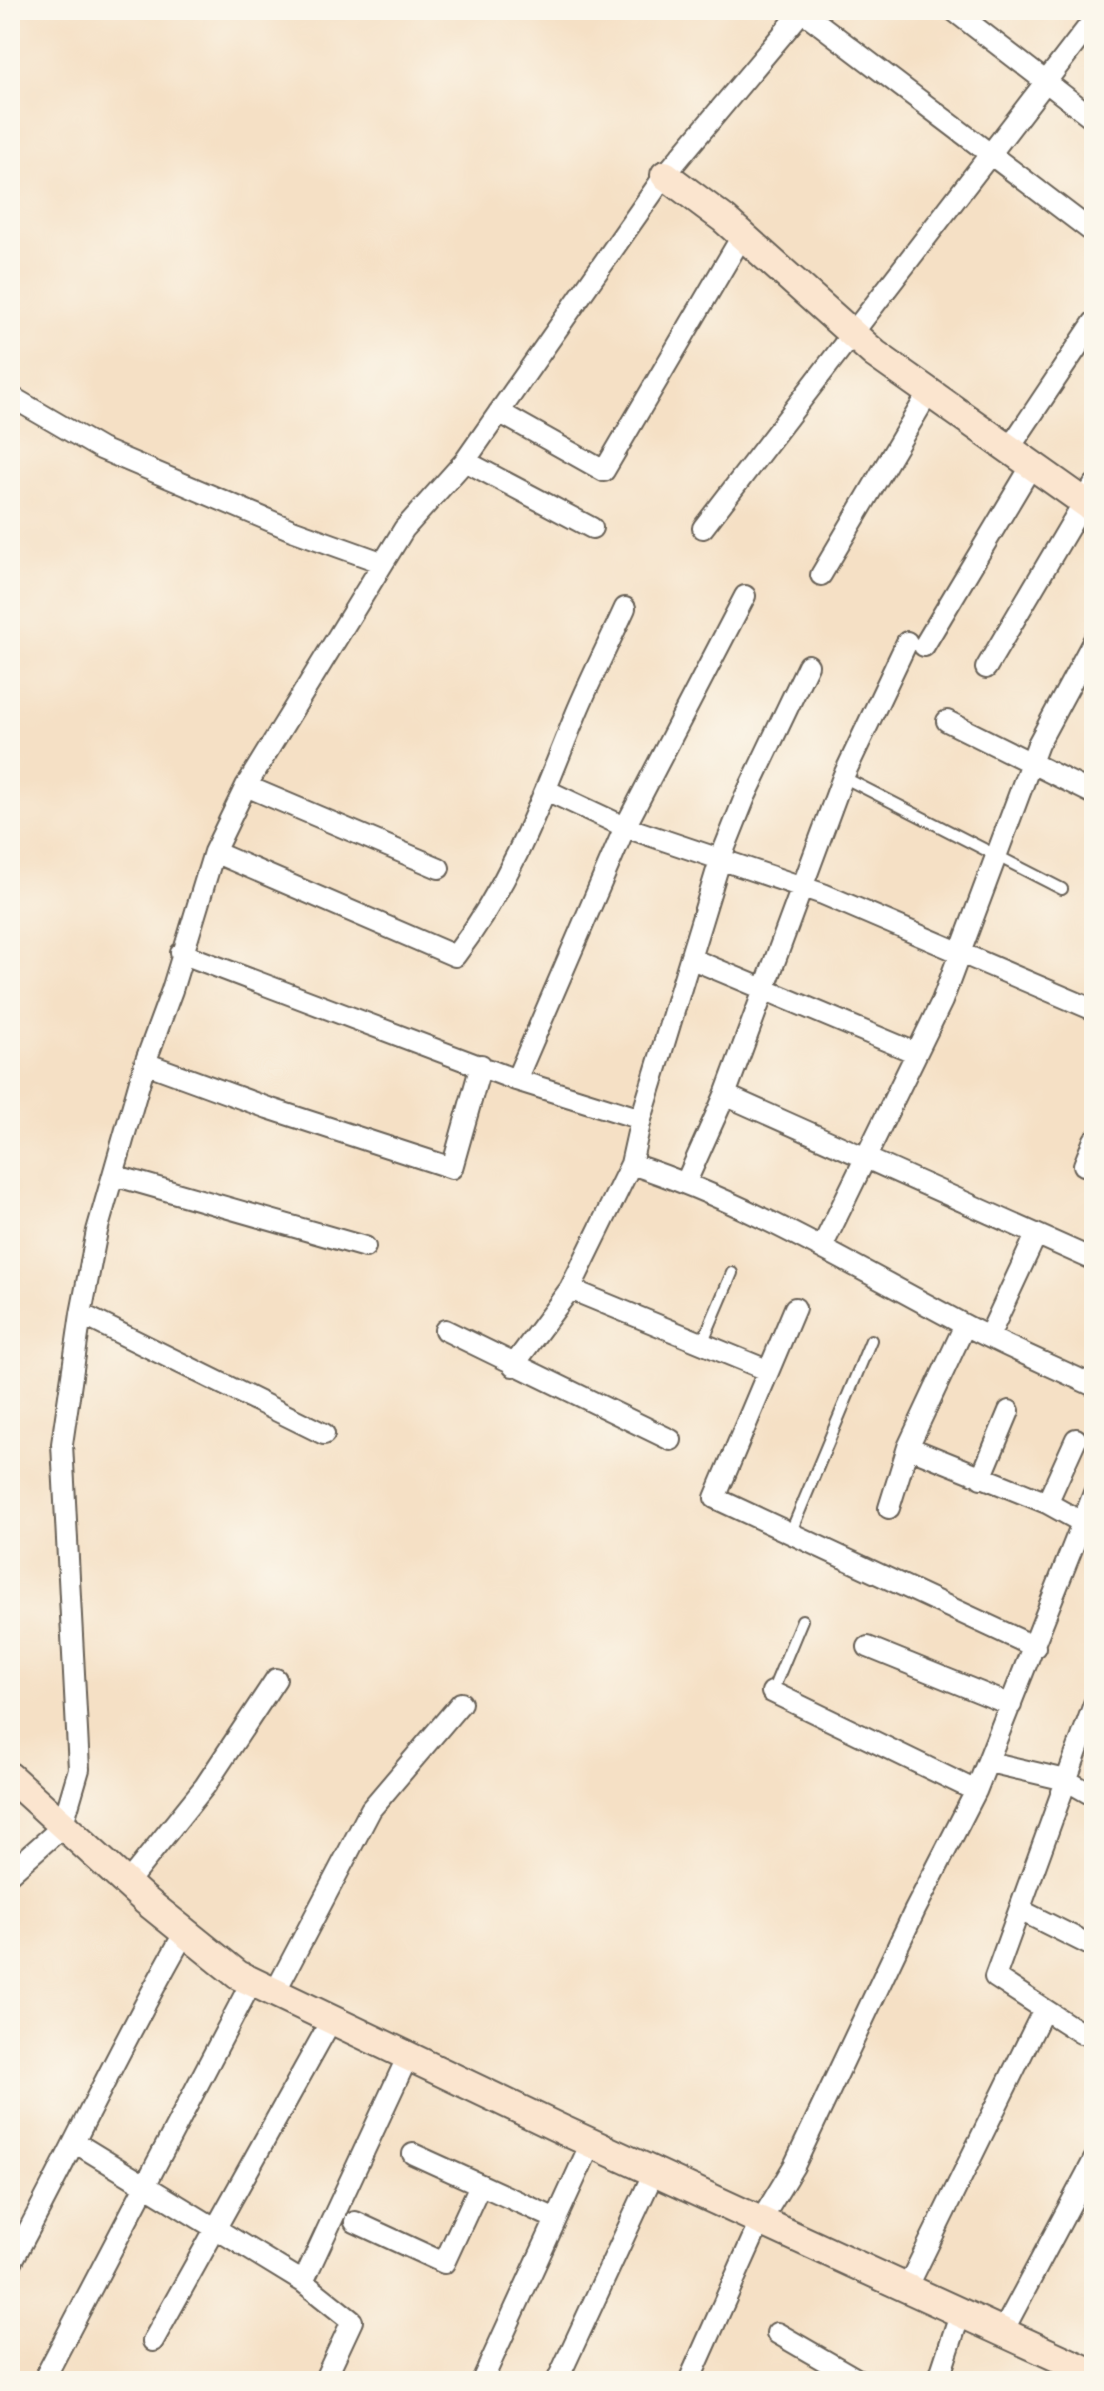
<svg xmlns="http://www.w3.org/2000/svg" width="1104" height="2391" font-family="Sriracha,sans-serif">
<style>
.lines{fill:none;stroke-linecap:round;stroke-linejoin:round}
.lane-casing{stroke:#686157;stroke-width:14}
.street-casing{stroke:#686157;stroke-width:24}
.secondary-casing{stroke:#686157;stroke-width:32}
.lane{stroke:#fff;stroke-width:10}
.street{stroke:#fff;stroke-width:20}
.secondary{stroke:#fbe5cf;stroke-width:28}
</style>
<rect width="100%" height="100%" fill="#fbf7ec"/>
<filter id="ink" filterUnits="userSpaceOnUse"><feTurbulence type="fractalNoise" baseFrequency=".0125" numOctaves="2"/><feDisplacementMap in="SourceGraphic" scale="16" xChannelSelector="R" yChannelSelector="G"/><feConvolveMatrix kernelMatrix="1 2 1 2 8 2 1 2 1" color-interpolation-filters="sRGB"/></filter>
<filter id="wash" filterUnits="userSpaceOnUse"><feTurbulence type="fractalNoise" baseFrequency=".006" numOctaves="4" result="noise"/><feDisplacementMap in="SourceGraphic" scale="32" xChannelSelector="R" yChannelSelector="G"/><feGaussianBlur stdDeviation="1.8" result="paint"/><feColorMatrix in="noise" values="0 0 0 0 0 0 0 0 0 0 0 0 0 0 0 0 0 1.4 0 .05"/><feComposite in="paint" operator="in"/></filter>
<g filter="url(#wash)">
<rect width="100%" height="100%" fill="#f5e0c5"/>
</g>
<g filter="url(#ink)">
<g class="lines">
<defs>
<path id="lane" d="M 843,777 L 1062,889
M 703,1341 L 732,1273
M 790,1534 L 871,1340
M 772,1692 L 802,1620"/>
<path id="street" d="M 953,10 L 1094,119
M 802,11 L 1094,233
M 10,396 L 101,449 L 292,530 L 381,562
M 499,412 L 604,471 L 742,236
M 1009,449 L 1094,322
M 465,461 L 592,528
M 703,528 L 1094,19
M 821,575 L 929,392
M 924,646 L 1032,465
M 986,668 L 1094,485
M 947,721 L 1094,794
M 246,786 L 439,868
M 546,790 L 625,827 L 823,894 L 1094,1010
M 214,852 L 455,956 C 514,878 540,803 576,714 C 591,678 609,643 625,608
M 181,953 L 516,1080 L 641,1119
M 692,959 L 916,1053
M 145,1063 L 268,1108 L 452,1168 L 481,1065
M 516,1080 L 625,827 L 745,596
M 725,1095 L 1094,1260
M 631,1164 C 748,1202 853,1266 961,1323 C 1004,1346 1050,1365 1094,1386
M 1084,1165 L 1094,1140
M 113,1175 L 365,1247
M 686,1182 L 725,1095 L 843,777 L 907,642
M 822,1247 L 942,1001 L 1038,744 L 1094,640
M 570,1289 L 767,1370
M 795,1308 L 715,1498 L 1035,1647
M 81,1314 L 324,1434
M 445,1330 L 671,1440
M 989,1336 L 1036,1235
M 513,1366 L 570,1289 L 631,1164 L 641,1119 L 721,857 L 745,797 L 808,665
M 908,1447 L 1047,1503 L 1094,1529
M 981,1478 L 1009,1411
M 1047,1503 L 1076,1439
M 889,1508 L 908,1447 L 965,1325
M 868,1647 L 1011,1705
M 772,1692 L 976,1791
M 989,1762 L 1066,1780 L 1094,1796
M 10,1873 L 62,1827 L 79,1769 L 62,1444 L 81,1314 L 97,1231 L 145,1063 L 172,990 L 214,852 L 246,786 L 404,529 L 465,461 L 665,175 L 803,10
M 127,1883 L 205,1786 L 276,1679
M 1020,1910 L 1094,1947
M 275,1992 L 371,1809 L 461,1703
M 1081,2033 L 995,1977 L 1094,1704
M 76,2143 L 303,2282 L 352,2321 L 324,2381
M 413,2154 L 556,2219
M 355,2222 L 444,2263 L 480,2185
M 10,2265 C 70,2155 122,2041 185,1932
M 303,2282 L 408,2056
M 906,2290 L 1044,2009
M 777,2333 L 860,2381
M 1002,2333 L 1094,2160
M 153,2341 L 332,2019
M 43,2381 L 252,1981
M 482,2381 L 591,2143
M 557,2381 L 654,2172
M 689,2381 L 760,2222 L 794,2166 L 915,1910 L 976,1791 L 1094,1493
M 938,2381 L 960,2314"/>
<path id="secondary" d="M 665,175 L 724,219 L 875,354 L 1094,509
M 10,1777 L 145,1900 L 238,1975 L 565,2131 L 1094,2374"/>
</defs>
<use href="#lane" class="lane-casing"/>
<use href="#street" class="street-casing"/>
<use href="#secondary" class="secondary-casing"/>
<use href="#lane" class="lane"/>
<use href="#street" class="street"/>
<use href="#secondary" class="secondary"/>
</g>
</g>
<rect width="1104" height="2391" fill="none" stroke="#fbf7ec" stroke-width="40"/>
</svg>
